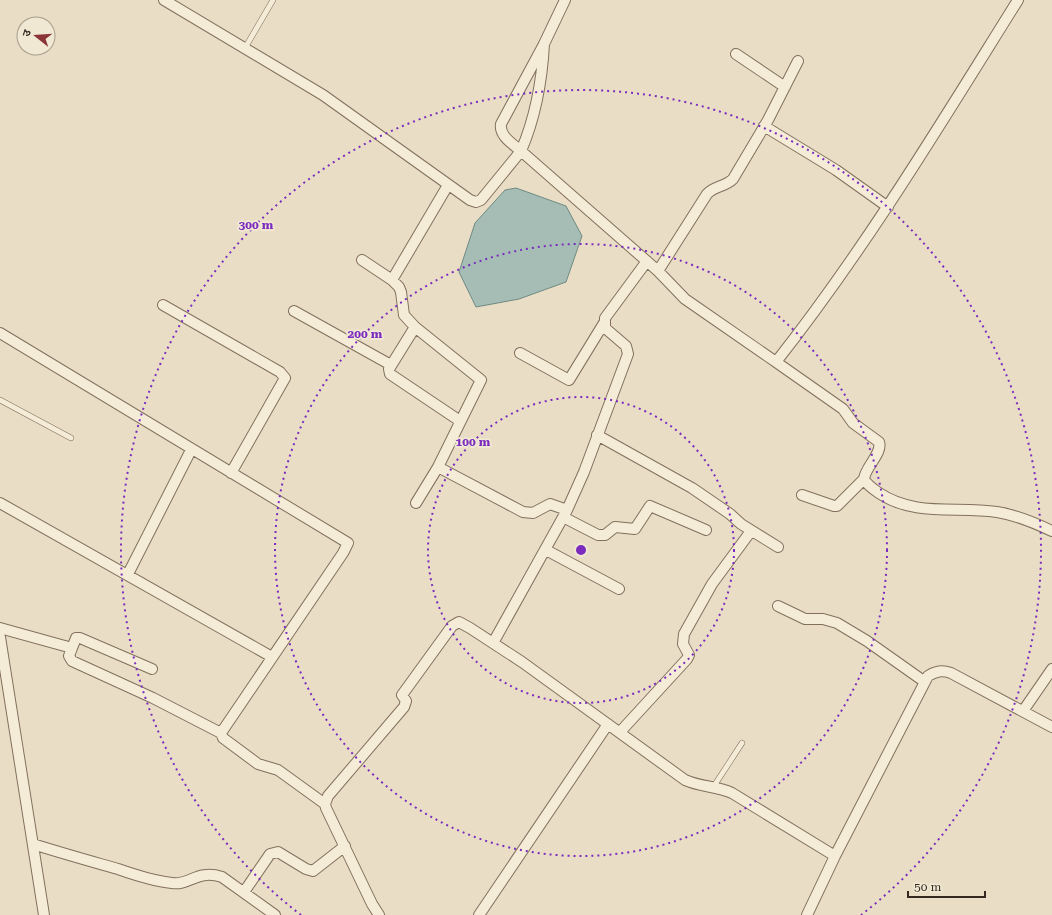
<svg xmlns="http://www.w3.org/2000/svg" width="1052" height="915" font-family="'Roboto Serif','Noto Sans Devanagari',serif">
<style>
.water{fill:#a6bdb6;stroke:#6e8a83}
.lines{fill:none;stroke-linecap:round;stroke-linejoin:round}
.service-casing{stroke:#82705d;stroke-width:6}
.minor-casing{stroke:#82705d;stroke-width:12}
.service{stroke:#f5ecd8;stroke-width:5}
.minor{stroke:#f5ecd8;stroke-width:10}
.ring{fill:none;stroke:#7b2cbf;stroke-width:2;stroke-dasharray:2 4}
.centre{fill:#7b2cbf;stroke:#f1e8d4;stroke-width:2}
.ring-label{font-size:12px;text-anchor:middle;font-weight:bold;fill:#7b2cbf;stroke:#f1e8d4;stroke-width:3.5;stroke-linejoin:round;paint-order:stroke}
</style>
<rect width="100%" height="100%" fill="#e9dec5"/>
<path class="water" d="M 516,188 L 566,206 L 582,236 L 566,282 L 519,299 L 476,307 L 459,272 L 475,223 L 505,190 Z"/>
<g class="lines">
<defs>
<path id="service" d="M 245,48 L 273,0
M 0,400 L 71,438
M 714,786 L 742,743"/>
<path id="minor" d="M 164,0 L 323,95 L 470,200 L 476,202 L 481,200 L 521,151 L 658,271 L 685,299 L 776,362 C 866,248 941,123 1018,0
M 544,44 C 542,82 536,116 521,151 C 513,144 499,136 501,124 L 544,44 L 565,0
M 736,54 L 785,87
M 764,126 L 836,170 L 888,207
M 362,260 L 392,280 L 399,287 L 401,292 L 404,315 L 415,327 L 481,380 L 438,467 L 416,503
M 658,271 L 707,194 C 714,186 725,187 733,179 L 768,120 L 798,61
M 392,280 L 448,185
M 163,305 L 280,372 L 285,378 L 231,473
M 294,311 L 391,365
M 415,327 L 389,369 L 390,374 L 460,421
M 0,333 L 348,543 L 343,553 L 221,733
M 520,353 L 569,380 L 604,323
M 776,362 L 843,409 L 853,423 L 879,442 C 883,453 865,467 864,479 C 867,485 873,489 879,493 C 915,517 956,506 997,512 C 1016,515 1035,523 1052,531
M 597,435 L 692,488 L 730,514 L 741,524 L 778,547
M 438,467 L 523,512 L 533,513 L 550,504 L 567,510
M 802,495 L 834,506 L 837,506 L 864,479
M 0,503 L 272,657
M 563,517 L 598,535 L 605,535 L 615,527 L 635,529 L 650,506 L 706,530
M 546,550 L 619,589
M 128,574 L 191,450
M 778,606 L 805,619 L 823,619 L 837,623 L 867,641 L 925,682
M 0,628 L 72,648 L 69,656 L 72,661 L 153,698 L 221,733 L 223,738 L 258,764 L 278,770 L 325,804
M 0,637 L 44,915
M 493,643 L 567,510 L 584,472 L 628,354 L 626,346 L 605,328 L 605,318 L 647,261
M 72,648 L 76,638 L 80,638 L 152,669
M 1023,711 L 1052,669
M 620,732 L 687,659 L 689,655 L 683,644 L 684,634 L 712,584 L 751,531
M 33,844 C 61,853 90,861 118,869 C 135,875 154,881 172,883 C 189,886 197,869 222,877 L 275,915
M 244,892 L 270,854 L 278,852 L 306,869 L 313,871 L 345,846
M 379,915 L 372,904 L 326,808 L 325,804 L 328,796 L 404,707 L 406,701 L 402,695 L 452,626 L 459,622 L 470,628 L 522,662 L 685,780 C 700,787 717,786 732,793 L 835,856
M 479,915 L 608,724
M 807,915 L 835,856 L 928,676 C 936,671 942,670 951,673 L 1052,727"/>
</defs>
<use href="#service" class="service-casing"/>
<use href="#minor" class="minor-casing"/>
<use href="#service" class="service"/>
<use href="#minor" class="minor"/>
</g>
<g class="ring">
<circle cx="581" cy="550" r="153"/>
<circle cx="581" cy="550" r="306"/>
<path d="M301 915A460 460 0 1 1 861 915"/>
</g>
<circle cx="581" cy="550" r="6" class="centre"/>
<g class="ring-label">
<text x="256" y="229">300 m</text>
<text x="365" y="338">200 m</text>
<text x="473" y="446">100 m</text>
</g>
<g transform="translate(36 36) rotate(287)"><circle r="19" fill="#f1e8d4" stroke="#a59c8c"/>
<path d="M0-3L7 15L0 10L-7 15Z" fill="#8a3436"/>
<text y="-6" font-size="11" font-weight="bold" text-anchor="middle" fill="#342920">उ</text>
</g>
<path d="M908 891v6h77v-6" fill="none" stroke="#342920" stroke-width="2"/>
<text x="914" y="891" font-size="12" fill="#342920" stroke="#f1e8d4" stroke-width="3" paint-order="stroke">50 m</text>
</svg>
